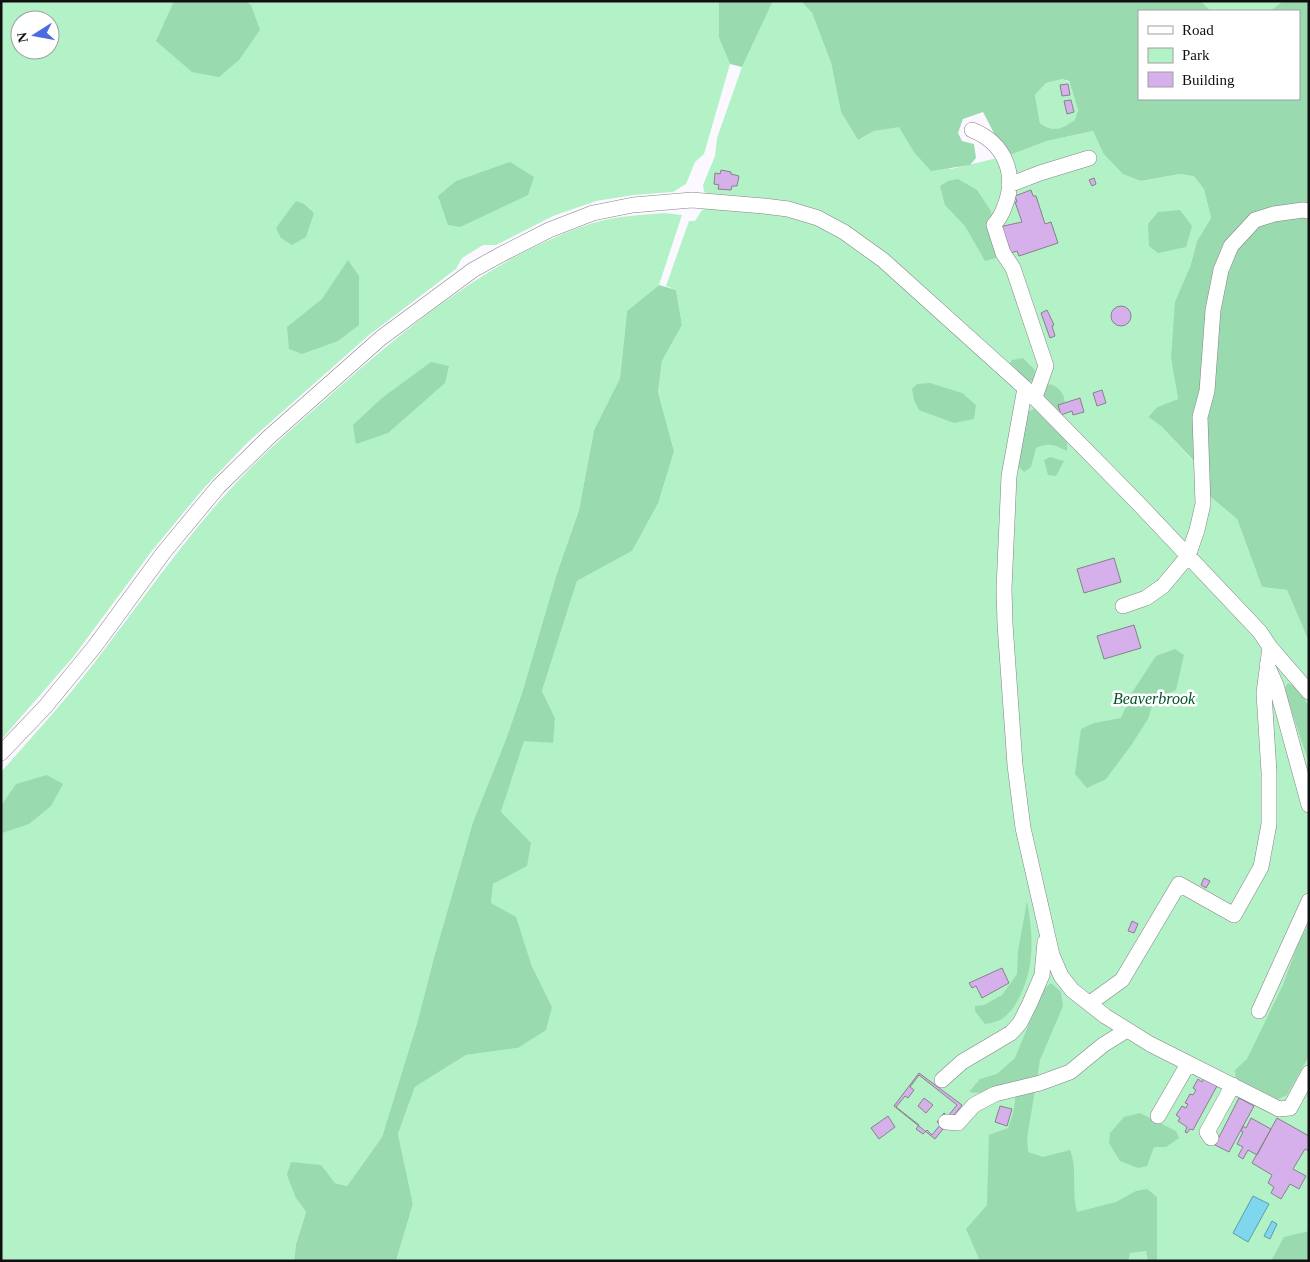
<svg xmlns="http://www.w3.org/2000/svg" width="1310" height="1262" font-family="'Times New Roman',serif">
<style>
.green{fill:#b3f2c6;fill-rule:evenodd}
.forest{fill:#99daae;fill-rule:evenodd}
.water{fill:#7ed7ec;stroke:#5d9bab}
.building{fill:#d5b0eb;stroke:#868289;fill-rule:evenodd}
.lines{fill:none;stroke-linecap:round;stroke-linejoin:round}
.minor-casing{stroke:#868189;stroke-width:16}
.minor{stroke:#fff;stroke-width:15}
.labels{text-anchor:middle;stroke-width:5;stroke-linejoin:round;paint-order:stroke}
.park-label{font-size:16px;font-style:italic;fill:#03532b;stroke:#fff}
</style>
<rect width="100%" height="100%" fill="#fcf8ff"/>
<path class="green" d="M 1,1 L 719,1 L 719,38 L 730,64 L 704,154 L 695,162 L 686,184 L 673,192 L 634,195 L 596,201 L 553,216 L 496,245 L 483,245 L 462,258 L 456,269 L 369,335 L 248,442 L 203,489 L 151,552 L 74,656 L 1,740 ZM 20,20 L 50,20 L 50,50 L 20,50 Z
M 773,1 L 801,1 L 812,13 L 831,63 L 841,112 L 858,140 L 874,131 L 899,126 L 913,151 L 951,169 L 1010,155 L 1047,141 L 1093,131 L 1103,153 L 1141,181 L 1180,174 L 1194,175 L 1204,188 L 1211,218 L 1197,241 L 1190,267 L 1171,359 L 1178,399 L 1157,407 L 1148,417 L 1161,426 L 1207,476 L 1207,494 L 1237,519 L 1262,587 L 1287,590 L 1309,642 L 1309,1261 L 396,1261 L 413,1204 L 398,1134 L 415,1087 L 466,1055 L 518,1048 L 552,1007 L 531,964 L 491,903 L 493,884 L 526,866 L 501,812 L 524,740 L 552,743 L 555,718 L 542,691 L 577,581 L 632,551 L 674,451 L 658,392 L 662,361 L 682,325 L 676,290 L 666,286 L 689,221 L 695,221 L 702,210 L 709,207 L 711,196 L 704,192 L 703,185 L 715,156 L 717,138 L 742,67 Z
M 1201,1 L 1283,1 L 1270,11 L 1211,11 Z
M 1062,79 L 1069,82 L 1078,110 L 1075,121 C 1061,129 1054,133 1040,123 L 1035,95 L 1046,83 Z
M 664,213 L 682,215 L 659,285 L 627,311 L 620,378 L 594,430 L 579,510 L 557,573 L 522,693 L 506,739 L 473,822 L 434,957 L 418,1020 L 382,1137 L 347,1186 L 335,1183 L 320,1165 L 296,1198 L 306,1212 L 296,1244 L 294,1261 L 1,1261 L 1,772 C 32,737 63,703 91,667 C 139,605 182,541 235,484 C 263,454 295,426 326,399 C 403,330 493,255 593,223 C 616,216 640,215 664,213 Z"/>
<path class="forest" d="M 174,1 L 246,1 L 251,5 L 260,30 L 239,60 L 219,77 L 192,72 L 156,41 Z
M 719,1 L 773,1 L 742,67 L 730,64 L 719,38 Z
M 801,1 L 1201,1 L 1211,11 L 1139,11 L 1139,99 L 1299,99 L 1299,11 L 1270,11 L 1283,1 L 1309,1 L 1309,642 L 1287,590 L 1262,587 L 1237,519 L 1207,494 L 1207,475 L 1161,426 L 1148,417 L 1157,407 L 1178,399 L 1171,359 L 1175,302 L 1190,267 L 1197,241 L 1211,218 L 1204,189 L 1194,176 L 1180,174 L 1141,181 L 1123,174 L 1103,153 L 1093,131 L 1047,141 L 1010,155 L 997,139 L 983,112 L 963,119 L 958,133 L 962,141 L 974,144 L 976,158 L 970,165 L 931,171 L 913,151 L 899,127 L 874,131 L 858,140 L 841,112 L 831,63 L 812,13 ZM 1062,79 L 1069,81 L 1078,110 L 1075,120 C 1061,129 1054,133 1040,123 L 1035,95 L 1046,83 Z
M 510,162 L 534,177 L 528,195 L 460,227 L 448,225 L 438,196 L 456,181 Z
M 958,179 L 977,190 L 991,211 L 992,230 L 999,257 L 985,261 L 965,226 L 945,205 L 940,186 L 948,181 Z
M 296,201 L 304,204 L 314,213 L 306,237 L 292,245 L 281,238 L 276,228 Z
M 1180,210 L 1192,226 L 1186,247 L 1158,253 L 1149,246 L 1148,224 L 1158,212 Z
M 348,260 L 359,276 L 359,325 L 338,341 L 302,354 L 289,349 L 287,327 L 322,299 Z
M 659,285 L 676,290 L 682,325 L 662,361 L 658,392 L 674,451 L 658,503 L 632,551 L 577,581 L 542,691 L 555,718 L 553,743 L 524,741 L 501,812 L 531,843 L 527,866 L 493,884 L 491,903 L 516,917 L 531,964 L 552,1007 L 546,1030 L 518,1048 L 466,1055 L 415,1087 L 398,1134 L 413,1204 L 396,1261 L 294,1261 L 296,1244 L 306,1212 L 296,1198 L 287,1175 L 291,1162 L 321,1165 L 335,1183 L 347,1186 L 382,1137 L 418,1020 L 434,957 L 473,822 L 506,739 L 522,693 L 557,573 L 579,510 L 594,430 L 620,378 L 627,311 Z
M 1023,358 L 1035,370 L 1034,379 L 1027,385 L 1008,367 L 1012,360 Z
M 431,362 L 449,366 L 445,383 L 388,433 L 356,444 L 353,425 L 382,398 Z
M 930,383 L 962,393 L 976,405 L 974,419 L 954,423 L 919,410 L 914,400 L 912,389 L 917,384 Z
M 1050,384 C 1060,388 1063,392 1065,402 L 1058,405 L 1060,410 L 1054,411 L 1041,400 L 1041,389 Z
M 1037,407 C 1050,420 1070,432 1067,451 C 1055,445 1049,442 1036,448 L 1031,467 L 1024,472 L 1018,466 L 1022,432 L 1028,412 Z
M 1050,457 L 1064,461 L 1056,476 L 1048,475 L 1044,460 Z
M 1175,649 L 1184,655 L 1176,690 L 1154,700 L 1148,719 L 1132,744 L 1106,779 L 1087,788 L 1075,774 L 1081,729 L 1094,723 L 1121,718 L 1133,691 L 1156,656 Z
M 1288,683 L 1296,687 L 1309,706 L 1309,763 L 1284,689 Z
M 47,775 L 63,784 L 51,806 L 29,824 L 2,833 L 1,806 L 16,784 Z
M 1027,901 C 1033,934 1035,965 1020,996 C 1016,1005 1009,1015 1000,1020 C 996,1022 990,1023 985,1024 L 975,1011 L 975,1006 L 984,1005 L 1002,995 L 1017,974 L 1018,951 Z
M 1309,923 L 1309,1056 L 1287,1095 L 1272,1102 L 1236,1082 L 1235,1070 L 1247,1059 L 1283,985 L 1298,944 Z
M 1051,983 L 1061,992 L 1063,1006 L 1040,1060 L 1027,1138 L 1028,1152 L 1043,1157 L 1070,1150 C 1078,1170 1071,1192 1077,1212 L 1116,1202 L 1136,1191 L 1147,1189 L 1157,1197 L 1157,1261 L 1148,1261 L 1146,1251 L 1130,1253 L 1128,1261 L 980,1261 L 966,1229 L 987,1205 L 989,1135 L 1008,1128 C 1014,1113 1017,1100 1014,1084 L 978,1093 L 969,1092 L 980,1079 L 997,1074 L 1015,1058 L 1043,990 Z
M 1140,1113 L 1176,1131 L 1179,1138 L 1166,1147 L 1154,1147 L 1147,1166 L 1138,1168 L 1120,1161 L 1109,1143 L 1110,1133 L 1124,1117 Z
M 1309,1231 L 1309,1261 L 1271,1261 L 1284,1237 Z"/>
<path class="water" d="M 1253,1196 L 1269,1204 L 1248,1242 L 1233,1233 Z
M 1272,1221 L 1277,1224 L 1270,1239 L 1264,1236 Z"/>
<path class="building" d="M 1068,84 L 1070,95 L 1062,96 L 1060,85 Z
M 1071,100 L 1074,112 L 1067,114 L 1064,101 Z
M 721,170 L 731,172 L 731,174 L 739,176 L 737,186 L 732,186 L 731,190 L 718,189 L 719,185 L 714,184 L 715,173 L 720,174 Z
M 1094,178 L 1096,184 L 1092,186 L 1089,180 Z
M 1031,190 L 1033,196 L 1036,196 L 1045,224 L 1051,222 L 1058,243 L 1019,256 L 1017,251 L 1008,254 L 999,227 L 1022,222 L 1015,202 L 1017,202 L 1015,196 Z
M1111 316a10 10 0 1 1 20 0a10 10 0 1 1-20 0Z
M 1047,310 L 1054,325 L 1052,326 L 1055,336 L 1050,338 L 1041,313 Z
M 1102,390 L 1106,403 L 1097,406 L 1093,393 Z
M 1080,398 L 1084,412 L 1073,415 L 1072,411 L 1061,415 L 1058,405 Z
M 1114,558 L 1121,582 L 1084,593 L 1077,569 Z
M 1134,625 L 1141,648 L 1104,659 L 1097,636 Z
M 1204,878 L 1210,881 L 1206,888 L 1201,885 Z
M 1132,921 L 1138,924 L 1134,933 L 1128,931 Z
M 1002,968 L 1009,983 L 982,998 L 976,986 L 972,988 L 969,983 Z
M 919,1073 L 962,1105 L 935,1139 L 894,1106 Z
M 919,1075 L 957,1105 L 948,1116 L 944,1113 L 937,1122 L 940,1125 L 932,1135 L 927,1130 L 923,1134 L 916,1129 L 919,1125 L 896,1107 L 905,1096 L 908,1098 L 914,1090 L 910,1087 ZM 924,1098 L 933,1105 L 926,1113 L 918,1106 Z
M 1204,1078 L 1217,1086 L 1193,1130 L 1190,1129 L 1187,1133 L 1185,1132 L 1187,1127 L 1178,1121 L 1180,1118 L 1176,1115 L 1182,1106 L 1186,1108 L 1188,1104 L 1185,1103 L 1190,1094 L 1193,1095 L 1196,1090 L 1193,1088 L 1198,1079 L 1202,1082 Z
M 1239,1098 L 1254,1106 L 1229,1152 L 1215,1145 Z
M 1000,1106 L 1012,1109 L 1007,1126 L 995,1122 Z
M 888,1116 L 895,1127 L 879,1139 L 871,1128 Z
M 1251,1118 L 1271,1129 L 1257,1155 L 1248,1150 L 1243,1159 L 1238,1156 L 1243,1147 L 1237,1144 L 1243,1132 L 1241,1131 L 1243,1126 L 1246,1128 Z
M 1277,1118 L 1309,1136 L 1309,1151 L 1305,1149 L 1293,1169 L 1306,1176 L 1299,1189 L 1290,1184 L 1281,1199 L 1271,1193 L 1274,1187 L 1268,1183 L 1272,1175 L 1252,1163 Z"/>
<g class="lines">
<defs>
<path id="minor" d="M 972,130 C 1005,143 1018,175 1004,208 C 1002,214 998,220 994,225 L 1003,253 L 1013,268 L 1046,366 L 1035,397
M 1009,185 L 1040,173 L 1089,158
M 1025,388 L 1009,476 L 1004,589 L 1005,624 L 1015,765 L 1023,828 L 1052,955 L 1061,976 L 1072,990 L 1105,1016 L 1150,1044 L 1279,1109 L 1290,1108 L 1309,1073
M 1123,606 L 1146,598 L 1163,586 L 1188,556 L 1197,530 L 1203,504 L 1200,417 L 1207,391 L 1213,310 L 1221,270 L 1231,246 L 1255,220 L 1274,214 L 1303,210 L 1309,211
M 1267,665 L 1276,685 L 1309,805
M 1,753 L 45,707 L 95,646 L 164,552 L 218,487 L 269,437 L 381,338 L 473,270 L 500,255 L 549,230 L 593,213 L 633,205 L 692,200 L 764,206 L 788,209 L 818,218 L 844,232 L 883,260 L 1025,388 L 1138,503 L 1260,632 L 1270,647 L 1309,692
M 1090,1003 L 1122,980 L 1179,884 L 1234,915 L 1261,867 L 1269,824 L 1269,772 L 1264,693 L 1270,647
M 1259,1011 L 1309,901
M 942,1080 L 962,1062 L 1011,1033 L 1020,1023 L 1030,1003 L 1042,975 L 1045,942
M 1158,1116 L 1188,1064
M 946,1122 L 958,1123 L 974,1105 L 995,1094 L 1040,1083 L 1070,1072 L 1103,1045 L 1127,1030
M 1211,1138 L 1207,1132 L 1233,1085"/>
</defs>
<use href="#minor" class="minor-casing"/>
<use href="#minor" class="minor"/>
</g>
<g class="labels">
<g class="park-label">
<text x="1154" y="704">Beaverbrook</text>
</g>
</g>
<rect width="1310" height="1262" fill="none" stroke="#110f12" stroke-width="5"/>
<rect x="1138" y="10" width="162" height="90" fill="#ffffff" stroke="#a09fa0"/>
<rect x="1148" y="26" width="25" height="8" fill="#ffffff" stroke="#a09fa0"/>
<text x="1182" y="35" font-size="15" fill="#110f12">Road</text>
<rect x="1148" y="48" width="25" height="15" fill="#b3f2c6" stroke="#a09fa0"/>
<text x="1182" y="60" font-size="15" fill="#110f12">Park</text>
<rect x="1148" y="72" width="25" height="15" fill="#d5b0eb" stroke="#a09fa0"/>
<text x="1182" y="85" font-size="15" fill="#110f12">Building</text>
<g transform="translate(35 35) rotate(259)"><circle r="24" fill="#ffffff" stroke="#a09fa0"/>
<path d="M0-4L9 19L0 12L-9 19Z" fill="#4b6bdf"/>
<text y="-8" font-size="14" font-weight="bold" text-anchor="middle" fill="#110f12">N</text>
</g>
</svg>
